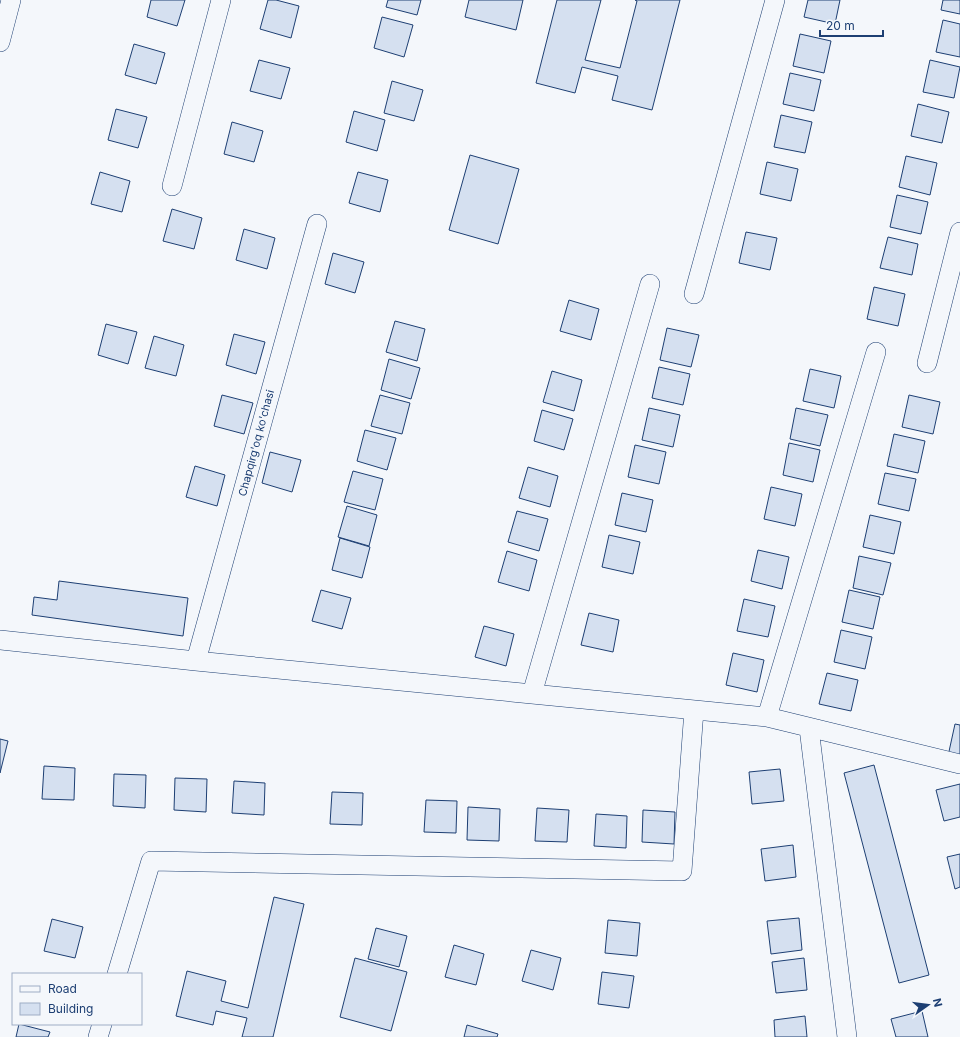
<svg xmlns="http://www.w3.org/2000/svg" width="960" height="1037" font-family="Inter,sans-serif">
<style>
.building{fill:#d5e0f0;stroke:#1d3f73}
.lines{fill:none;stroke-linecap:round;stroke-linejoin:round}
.street-casing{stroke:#1d3f73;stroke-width:20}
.street{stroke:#f4f7fb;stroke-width:19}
.labels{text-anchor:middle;stroke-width:3;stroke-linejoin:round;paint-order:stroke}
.street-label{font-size:11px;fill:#1d3f73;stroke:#f4f7fb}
</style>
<rect width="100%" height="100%" fill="#f4f7fb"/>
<path class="building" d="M 151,0 L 185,0 L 177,26 L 147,17 Z
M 268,0 L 276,0 L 299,6 L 291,38 L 260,29 Z
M 388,0 L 421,0 L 417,15 L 386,7 Z
M 469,0 L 523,0 L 516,30 L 465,17 Z
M 557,0 L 601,0 L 585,60 L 620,68 L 637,1 L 635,0 L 680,0 L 652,110 L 612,100 L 618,76 L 582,67 L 575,93 L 536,83 Z
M 808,0 L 840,0 L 835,24 L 804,17 Z
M 943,0 L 960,0 L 960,14 L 941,10 Z
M 382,17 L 413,25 L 404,57 L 374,48 Z
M 943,20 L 960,24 L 960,57 L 936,52 Z
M 800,34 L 831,41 L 824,73 L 793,66 Z
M 134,44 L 165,53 L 156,84 L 125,75 Z
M 259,60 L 290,68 L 281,99 L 250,91 Z
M 930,60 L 960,67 L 954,98 L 923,92 Z
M 790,73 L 821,80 L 814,111 L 783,104 Z
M 392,81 L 423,90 L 414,121 L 384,113 Z
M 918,104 L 949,112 L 942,143 L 911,136 Z
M 116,109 L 147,117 L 138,148 L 108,140 Z
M 354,111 L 385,120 L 377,151 L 346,142 Z
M 781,115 L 812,122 L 805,153 L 774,147 Z
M 232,122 L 263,131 L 254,162 L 224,154 Z
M 470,155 L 519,169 L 498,244 L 449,230 Z
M 906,156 L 937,163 L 930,195 L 899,187 Z
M 767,162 L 798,169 L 791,201 L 760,194 Z
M 100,172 L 130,181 L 122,212 L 91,204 Z
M 358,172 L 388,180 L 380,212 L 349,203 Z
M 897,195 L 928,202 L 921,234 L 890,227 Z
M 172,209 L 202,218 L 194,249 L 163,241 Z
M 244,229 L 275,238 L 267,269 L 236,260 Z
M 746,232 L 777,238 L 770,270 L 739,263 Z
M 888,237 L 918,244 L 912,275 L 880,268 Z
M 333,253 L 364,262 L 355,293 L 325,284 Z
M 874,287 L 905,294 L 898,326 L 867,319 Z
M 569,300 L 599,309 L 591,340 L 560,331 Z
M 395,321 L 425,329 L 417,361 L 386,352 Z
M 106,324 L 137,332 L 128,364 L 98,355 Z
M 667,328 L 699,335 L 691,367 L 660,360 Z
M 234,334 L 265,342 L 256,374 L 226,365 Z
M 154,336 L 184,345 L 176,376 L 145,368 Z
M 389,359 L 420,368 L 411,399 L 381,390 Z
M 659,367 L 690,374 L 683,405 L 652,398 Z
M 810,369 L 841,376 L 834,408 L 803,401 Z
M 552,371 L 582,380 L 574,411 L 543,402 Z
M 222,395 L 253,403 L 244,434 L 214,426 Z
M 380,395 L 410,403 L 402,434 L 371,426 Z
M 909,395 L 940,402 L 933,434 L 902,427 Z
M 649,408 L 680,415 L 673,447 L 642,440 Z
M 796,408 L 828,415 L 820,446 L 790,439 Z
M 542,410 L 573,419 L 564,450 L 534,441 Z
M 365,430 L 396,438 L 387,470 L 357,461 Z
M 894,434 L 925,441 L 918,473 L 887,466 Z
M 789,443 L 820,450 L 813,482 L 783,475 Z
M 635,445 L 666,452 L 659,484 L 628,477 Z
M 270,452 L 301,460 L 292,492 L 262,483 Z
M 195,466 L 225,475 L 217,506 L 186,497 Z
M 528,467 L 558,476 L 550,507 L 519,498 Z
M 353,471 L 383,479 L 375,510 L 344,502 Z
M 885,473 L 916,479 L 909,511 L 878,504 Z
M 771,487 L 802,494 L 795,526 L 764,519 Z
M 622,493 L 653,500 L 646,532 L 615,525 Z
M 347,506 L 377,515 L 369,546 L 338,537 Z
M 517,511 L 548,519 L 539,551 L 508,542 Z
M 870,515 L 901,522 L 894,554 L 863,547 Z
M 609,535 L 640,542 L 633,574 L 602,567 Z
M 340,538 L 370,547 L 362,578 L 332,570 Z
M 758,550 L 789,557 L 782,589 L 751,581 Z
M 507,551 L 537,560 L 529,591 L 498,582 Z
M 859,556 L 891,563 L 883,595 L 853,588 Z
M 59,581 L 188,598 L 183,636 L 32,615 L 34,597 L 57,600 Z
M 321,590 L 351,598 L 342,629 L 312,621 Z
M 849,590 L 880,597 L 873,629 L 842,622 Z
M 744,599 L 775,606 L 768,637 L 737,631 Z
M 589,613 L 619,620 L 613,652 L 581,645 Z
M 484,626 L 514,634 L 506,666 L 475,657 Z
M 841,630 L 872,637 L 865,669 L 834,662 Z
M 733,653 L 764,660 L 757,692 L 726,685 Z
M 827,673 L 858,680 L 851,711 L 819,704 Z
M 955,724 L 960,725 L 960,758 L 948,756 Z
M 0,739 L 8,741 L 0,773 Z
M 874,765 L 929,975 L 899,983 L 844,773 Z
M 44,766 L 75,768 L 74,800 L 42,799 Z
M 780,769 L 784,801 L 752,804 L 749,772 Z
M 114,774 L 146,775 L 145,808 L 113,806 Z
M 175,778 L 207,779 L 206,812 L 174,810 Z
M 234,781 L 265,783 L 264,815 L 232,813 Z
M 960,784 L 960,817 L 944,821 L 936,790 Z
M 332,792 L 363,793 L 362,825 L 330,824 Z
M 426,800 L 457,801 L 456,833 L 424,832 Z
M 468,807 L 500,809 L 499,841 L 467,840 Z
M 537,808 L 569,810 L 567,842 L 535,841 Z
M 643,810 L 675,812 L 674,844 L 642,842 Z
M 596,814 L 627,816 L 626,848 L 594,846 Z
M 793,845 L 796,877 L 765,881 L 761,849 Z
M 960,854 L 960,887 L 955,889 L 947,857 Z
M 274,897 L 304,904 L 273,1037 L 242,1037 L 247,1018 L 216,1011 L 213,1025 L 176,1016 L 187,971 L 226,981 L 221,1001 L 248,1008 Z
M 799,918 L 802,950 L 771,954 L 767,921 Z
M 52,919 L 83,927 L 75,958 L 44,951 Z
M 608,920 L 640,923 L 637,956 L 605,953 Z
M 376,928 L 407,936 L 399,967 L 368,959 Z
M 454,945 L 484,954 L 476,985 L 445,977 Z
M 531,950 L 561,958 L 553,990 L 522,981 Z
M 355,958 L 407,972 L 391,1031 L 340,1017 Z
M 804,958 L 807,990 L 776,993 L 772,962 Z
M 602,972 L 634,976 L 629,1008 L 598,1004 Z
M 922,1011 L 928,1037 L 896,1037 L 891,1019 Z
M 805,1016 L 807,1037 L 775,1037 L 774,1020 Z
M 19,1024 L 50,1032 L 48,1037 L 16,1037 Z
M 467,1025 L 498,1034 L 497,1037 L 464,1037 Z"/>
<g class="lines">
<defs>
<path id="street" d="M 0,42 L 11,0
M 172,186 L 221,0
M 694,294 L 775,0
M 927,363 L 960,232
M 0,640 L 196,661 L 767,717 L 960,764
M 196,661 L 317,224
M 532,694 L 650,284
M 767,717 L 876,352
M 809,728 L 847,1037
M 117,974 L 151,861 L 682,871 L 694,710
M 98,1037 L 102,1024"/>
</defs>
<use href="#street" class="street-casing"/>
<use href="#street" class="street"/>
</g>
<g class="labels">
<g class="street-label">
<text transform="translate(256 443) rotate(-75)" y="4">Chapqirg'oq ko'chasi</text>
</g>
</g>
<rect x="12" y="973" width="130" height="52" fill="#f4f7fb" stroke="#9eadc5"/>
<rect x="20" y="986" width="20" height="6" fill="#f4f7fb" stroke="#9eadc5"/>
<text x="48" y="993" font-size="12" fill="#1d3f73">Road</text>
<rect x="20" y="1003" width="20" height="12" fill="#d5e0f0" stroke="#9eadc5"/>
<text x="48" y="1013" font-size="12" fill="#1d3f73">Building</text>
<g transform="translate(928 1005) rotate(76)" stroke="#f4f7fb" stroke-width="3" paint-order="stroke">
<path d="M0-3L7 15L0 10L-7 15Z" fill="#1d3f73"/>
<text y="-6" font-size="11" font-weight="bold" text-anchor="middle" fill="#1d3f73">N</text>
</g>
<path d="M820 30v6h63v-6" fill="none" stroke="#1d3f73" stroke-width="2"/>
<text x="826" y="30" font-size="12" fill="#1d3f73" stroke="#f4f7fb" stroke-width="3" paint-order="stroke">20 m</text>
</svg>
